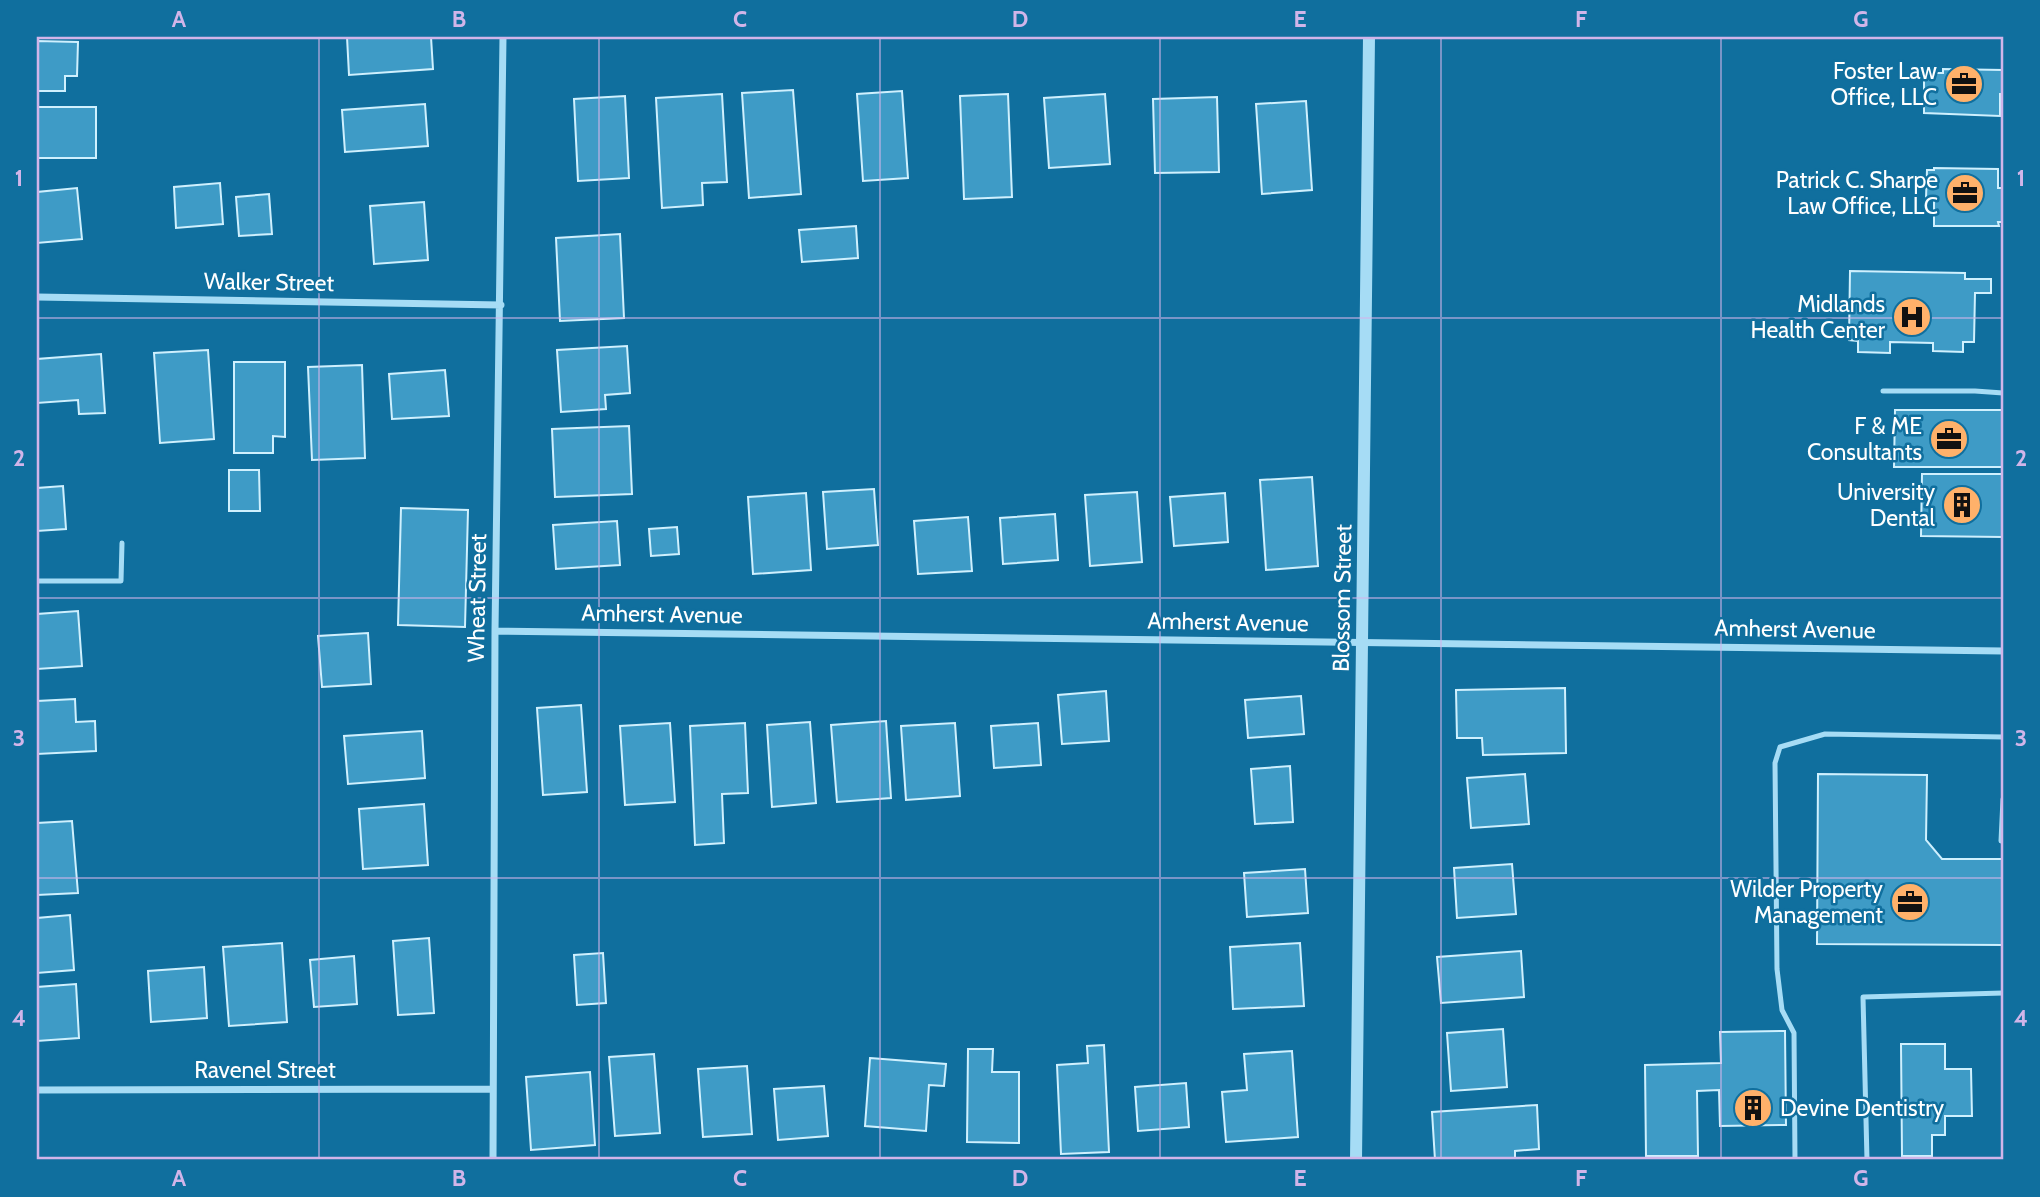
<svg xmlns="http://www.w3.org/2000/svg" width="2040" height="1197" font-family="Cabin,sans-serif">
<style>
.building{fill:#3e9bc6;stroke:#cff0fe;stroke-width:2}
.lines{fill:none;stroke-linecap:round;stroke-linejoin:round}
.service{stroke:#a6dcf5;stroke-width:5}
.minor{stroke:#a6dcf5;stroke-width:7}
.tertiary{stroke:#a6dcf5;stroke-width:12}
.grid{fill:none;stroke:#d1b5e9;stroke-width:2;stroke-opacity:0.55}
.labels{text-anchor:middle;stroke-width:5;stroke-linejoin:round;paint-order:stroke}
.poi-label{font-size:23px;fill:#fff;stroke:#106f9e;text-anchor:end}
.street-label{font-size:23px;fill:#fff;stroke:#106f9e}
.neatline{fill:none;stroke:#d1b5e9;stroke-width:2.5}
.grid-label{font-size:23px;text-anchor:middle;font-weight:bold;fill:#d1b5e9}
</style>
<rect width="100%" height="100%" fill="#106f9e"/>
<path class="building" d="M 347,37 L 431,37 L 433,69 L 349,75 Z
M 37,41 L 78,42 L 77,76 L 65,76 L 65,91 L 37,91 Z
M 1943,69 L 2003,70 L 2003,94 L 2000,94 L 2000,116 L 1924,113 L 1924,73 L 1943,73 Z
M 793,90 L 801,194 L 749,198 L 742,93 Z
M 902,91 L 908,178 L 863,181 L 857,94 Z
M 722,94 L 727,182 L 702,183 L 703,205 L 662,208 L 656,98 Z
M 1008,94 L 1012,197 L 964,199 L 960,96 Z
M 1105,94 L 1110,164 L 1049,168 L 1044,98 Z
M 625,96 L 629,178 L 578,181 L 574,99 Z
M 1217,97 L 1219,172 L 1155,173 L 1153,99 Z
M 1306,101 L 1312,190 L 1262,194 L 1256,104 Z
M 425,104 L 428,146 L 345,152 L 342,110 Z
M 37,107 L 96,107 L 96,158 L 37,158 Z
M 1934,168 L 1998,169 L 1998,188 L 2003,188 L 2003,222 L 1998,222 L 1999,226 L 1934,226 L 1934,199 L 1926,198 L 1927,170 L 1934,170 Z
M 220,183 L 223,224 L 176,228 L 174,187 Z
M 77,188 L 82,239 L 37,243 L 37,192 Z
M 269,194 L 272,234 L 239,236 L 236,197 Z
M 424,202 L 428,260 L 374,264 L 370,206 Z
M 856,226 L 858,258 L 802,262 L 799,230 Z
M 620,234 L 624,318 L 560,321 L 556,238 Z
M 1850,271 L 1965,273 L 1965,279 L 1991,279 L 1991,293 L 1975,293 L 1974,342 L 1963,342 L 1963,352 L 1933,351 L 1933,343 L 1890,342 L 1890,353 L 1858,352 L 1858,341 L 1849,340 Z
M 627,346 L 630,393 L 605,395 L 606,409 L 561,412 L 557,350 Z
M 208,350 L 214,439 L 160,443 L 154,353 Z
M 101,354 L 105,413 L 79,414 L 78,400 L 37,403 L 37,359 Z
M 234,362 L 285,362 L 285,437 L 273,436 L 273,453 L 234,453 Z
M 362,365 L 365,458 L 312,460 L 308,367 Z
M 445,370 L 449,416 L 392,419 L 389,374 Z
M 1895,410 L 2003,410 L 2003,467 L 1894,467 Z
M 629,426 L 632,494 L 555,497 L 552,429 Z
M 229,470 L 259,470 L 260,511 L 229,511 Z
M 1922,474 L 2003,474 L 2003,537 L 1921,536 Z
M 1312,477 L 1318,566 L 1266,570 L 1260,480 Z
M 63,486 L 66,529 L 37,531 L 37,488 Z
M 874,489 L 878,545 L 827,549 L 823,492 Z
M 1137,492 L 1142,562 L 1090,566 L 1085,495 Z
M 806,493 L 811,570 L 753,574 L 748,497 Z
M 1225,493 L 1228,542 L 1174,546 L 1170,497 Z
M 401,508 L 468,510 L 465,627 L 398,625 Z
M 1055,514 L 1058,560 L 1003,564 L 1000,518 Z
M 968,517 L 972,571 L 918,574 L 914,521 Z
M 617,521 L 620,565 L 556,569 L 553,525 Z
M 677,527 L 679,554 L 651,556 L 649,529 Z
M 78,611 L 82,666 L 37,669 L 37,614 Z
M 368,633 L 371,684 L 322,687 L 318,636 Z
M 1565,688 L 1566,753 L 1483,755 L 1482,738 L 1457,738 L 1456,690 Z
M 1106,691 L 1109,741 L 1062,744 L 1058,695 Z
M 1301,696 L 1304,734 L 1248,738 L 1245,700 Z
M 75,699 L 76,722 L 95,721 L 96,751 L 37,754 L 37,701 Z
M 581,705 L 587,792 L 543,795 L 537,708 Z
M 886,721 L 891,798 L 837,802 L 831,725 Z
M 810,722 L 816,803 L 772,807 L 767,725 Z
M 670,723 L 675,802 L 625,805 L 620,726 Z
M 745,723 L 748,793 L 722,794 L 724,843 L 695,845 L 690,726 Z
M 955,723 L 960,796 L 906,800 L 901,726 Z
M 1038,723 L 1041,765 L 994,768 L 991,726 Z
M 422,731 L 425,778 L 348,784 L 344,736 Z
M 1290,766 L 1293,822 L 1255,824 L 1251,769 Z
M 1525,774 L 1529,824 L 1471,828 L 1467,778 Z
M 1818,774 L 1927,775 L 1926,840 L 1942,859 L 2003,859 L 2003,945 L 1817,944 Z
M 424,804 L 428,865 L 363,869 L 359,809 Z
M 72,821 L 78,893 L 37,895 L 37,823 Z
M 1512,864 L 1516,914 L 1457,918 L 1454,868 Z
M 1305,869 L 1308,913 L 1247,917 L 1244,873 Z
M 70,915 L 74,970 L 37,973 L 37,918 Z
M 429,938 L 434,1013 L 398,1015 L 393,941 Z
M 282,943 L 287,1022 L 229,1026 L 223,947 Z
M 1300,943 L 1304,1006 L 1233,1009 L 1230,947 Z
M 1521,951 L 1524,997 L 1441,1003 L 1437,957 Z
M 603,953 L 606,1003 L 577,1005 L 574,955 Z
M 354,956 L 357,1004 L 314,1007 L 310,960 Z
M 204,967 L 207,1018 L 151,1022 L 148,971 Z
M 76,984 L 79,1038 L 37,1041 L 37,987 Z
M 1503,1029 L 1507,1087 L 1451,1091 L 1447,1033 Z
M 1785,1031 L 1786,1125 L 1720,1126 L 1719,1090 L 1697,1091 L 1698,1156 L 1646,1156 L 1645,1065 L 1721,1063 L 1720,1032 Z
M 1901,1044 L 1945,1044 L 1945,1069 L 1971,1069 L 1972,1116 L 1945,1116 L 1945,1135 L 1932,1135 L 1932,1156 L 1902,1156 Z
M 1104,1045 L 1109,1152 L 1061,1154 L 1057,1065 L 1088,1063 L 1087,1046 Z
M 968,1049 L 993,1049 L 992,1072 L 1019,1072 L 1019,1143 L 967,1142 Z
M 1292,1051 L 1298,1137 L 1226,1142 L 1222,1092 L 1247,1090 L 1244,1054 Z
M 654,1054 L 660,1133 L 615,1136 L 609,1057 Z
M 870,1058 L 946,1064 L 944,1086 L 929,1085 L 926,1131 L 865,1126 Z
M 747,1066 L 752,1134 L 703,1137 L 698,1069 Z
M 590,1072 L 595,1145 L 531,1150 L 526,1077 Z
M 1186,1083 L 1189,1127 L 1138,1131 L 1135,1087 Z
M 824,1086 L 828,1136 L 778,1140 L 774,1089 Z
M 1537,1105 L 1539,1149 L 1515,1151 L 1515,1160 L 1435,1160 L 1432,1112 Z"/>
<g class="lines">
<path class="service" d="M 1883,391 L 1975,391 L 2003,393
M 37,581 L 121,581 L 122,543
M 2003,799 L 2001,841 L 2003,841
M 1795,1160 L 1794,1033 L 1782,1010 L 1777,969 L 1775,763 L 1780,747 L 1825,734 L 2003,737
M 1867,1160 L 1863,997 L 2003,993"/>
<path class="minor" d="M 37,297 L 501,305
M 495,631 L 2003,651
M 37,1090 L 493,1089
M 493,1160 L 495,631 L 503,37"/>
<path class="tertiary" d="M 1356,1160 L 1369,37"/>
</g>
<path class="grid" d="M 319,37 L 319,1160M 599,37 L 599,1160M 880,37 L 880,1160M 1160,37 L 1160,1160M 1441,37 L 1441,1160M 1721,37 L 1721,1160M 37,318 L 2003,318M 37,598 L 2003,598M 37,878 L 2003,878"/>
<defs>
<symbol id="office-disc" viewBox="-11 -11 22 22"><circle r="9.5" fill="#ffb16a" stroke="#106f9e"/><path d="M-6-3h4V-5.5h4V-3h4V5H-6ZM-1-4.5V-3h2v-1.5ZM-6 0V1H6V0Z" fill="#111"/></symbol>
<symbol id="hospital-disc" viewBox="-11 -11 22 22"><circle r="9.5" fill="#ffb16a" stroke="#106f9e"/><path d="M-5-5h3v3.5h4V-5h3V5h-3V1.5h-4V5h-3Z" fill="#111"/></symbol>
<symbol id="building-disc" viewBox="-11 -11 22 22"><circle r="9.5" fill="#ffb16a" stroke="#106f9e"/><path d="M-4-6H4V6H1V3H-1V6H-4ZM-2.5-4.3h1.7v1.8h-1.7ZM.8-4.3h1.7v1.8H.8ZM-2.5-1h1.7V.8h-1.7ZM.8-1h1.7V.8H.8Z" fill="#111"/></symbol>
</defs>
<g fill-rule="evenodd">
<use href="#office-disc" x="1942" y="62" width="44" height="44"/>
<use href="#office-disc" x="1943" y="171" width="44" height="44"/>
<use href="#hospital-disc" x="1890" y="295" width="44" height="44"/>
<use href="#office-disc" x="1927" y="417" width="44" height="44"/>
<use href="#building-disc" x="1940" y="483" width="44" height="44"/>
<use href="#office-disc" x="1888" y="880" width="44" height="44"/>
<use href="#building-disc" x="1731" y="1086" width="44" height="44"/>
</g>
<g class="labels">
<g class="poi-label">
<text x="1937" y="79">Foster Law<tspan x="1937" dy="26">Office, LLC</tspan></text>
<text x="1938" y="188">Patrick C. Sharpe<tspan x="1938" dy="26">Law Office, LLC</tspan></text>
<text x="1885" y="312">Midlands<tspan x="1885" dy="26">Health Center</tspan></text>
<text x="1922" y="434">F &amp; ME<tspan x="1922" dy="26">Consultants</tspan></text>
<text x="1935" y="500">University<tspan x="1935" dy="26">Dental</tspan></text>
<text x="1883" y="897">Wilder Property<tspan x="1883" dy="26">Management</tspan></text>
<text x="1780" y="1116" text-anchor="start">Devine Dentistry</text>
</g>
<g class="street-label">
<text transform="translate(269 282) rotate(1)" y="8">Walker Street</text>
<text transform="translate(477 598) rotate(-89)" y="8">Wheat Street</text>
<text transform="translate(1342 598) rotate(-89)" y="8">Blossom Street</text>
<text transform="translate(662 614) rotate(1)" y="8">Amherst Avenue</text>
<text transform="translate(1228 622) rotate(1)" y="8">Amherst Avenue</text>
<text transform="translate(1795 629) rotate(1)" y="8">Amherst Avenue</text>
<text x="265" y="1078">Ravenel Street</text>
</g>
</g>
<rect width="2040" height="1197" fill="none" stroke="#106f9e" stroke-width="77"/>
<rect x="38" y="38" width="1964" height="1120" class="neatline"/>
<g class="grid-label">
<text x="179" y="27">A</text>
<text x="459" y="27">B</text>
<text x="740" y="27">C</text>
<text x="1020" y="27">D</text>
<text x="1300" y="27">E</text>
<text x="1581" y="27">F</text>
<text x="1861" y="27">G</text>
<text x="19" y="186">1</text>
<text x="2021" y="186">1</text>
<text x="19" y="466">2</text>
<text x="2021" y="466">2</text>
<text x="19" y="746">3</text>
<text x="2021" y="746">3</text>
<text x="19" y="1026">4</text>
<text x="2021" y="1026">4</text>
<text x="179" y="1186">A</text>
<text x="459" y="1186">B</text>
<text x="740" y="1186">C</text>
<text x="1020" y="1186">D</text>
<text x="1300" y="1186">E</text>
<text x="1581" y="1186">F</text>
<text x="1861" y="1186">G</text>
</g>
</svg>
